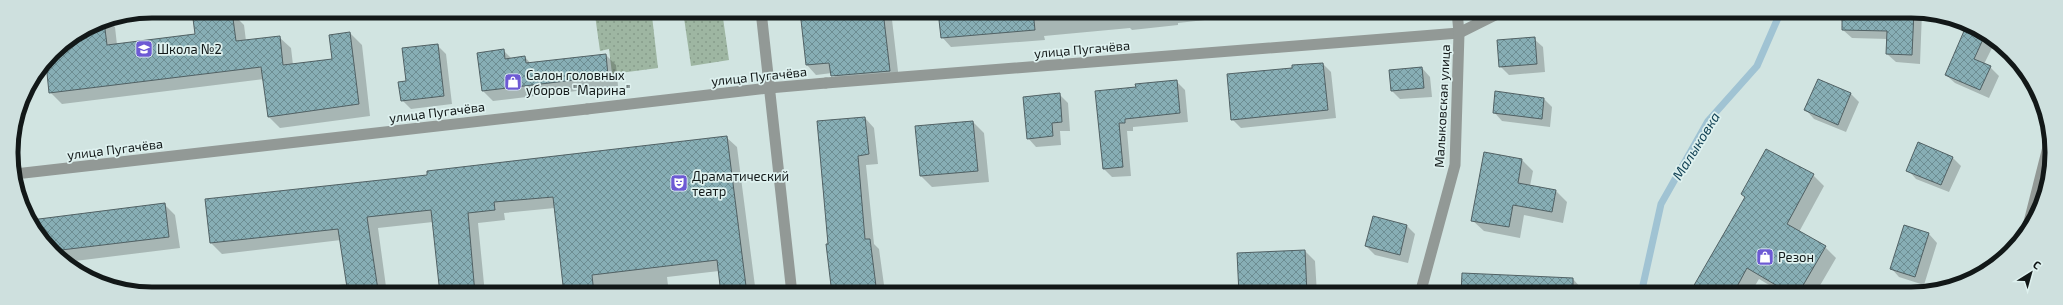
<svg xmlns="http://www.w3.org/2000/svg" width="2063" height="305" font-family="'Exo 2',sans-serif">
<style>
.grass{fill:url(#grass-dots)}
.shadow{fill:#0003}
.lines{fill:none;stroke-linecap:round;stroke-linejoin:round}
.stream{stroke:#a0c3d3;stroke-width:7}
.building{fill:url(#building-cross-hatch);stroke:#516164}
.pedestrian{stroke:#929996;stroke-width:11}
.minor{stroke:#929996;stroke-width:11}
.tertiary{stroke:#929996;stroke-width:11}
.labels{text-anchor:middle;stroke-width:3.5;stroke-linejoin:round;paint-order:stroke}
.poi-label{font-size:13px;fill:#121818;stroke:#def1ef;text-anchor:start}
.street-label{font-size:13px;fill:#121818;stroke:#def1ef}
.water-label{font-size:14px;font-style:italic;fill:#0f3f52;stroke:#def1ef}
.rim{fill:none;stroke:#121818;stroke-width:5}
</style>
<defs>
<pattern id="grass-dots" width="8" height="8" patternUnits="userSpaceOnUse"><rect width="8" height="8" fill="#9eb6a2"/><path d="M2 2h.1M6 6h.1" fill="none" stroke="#879c8b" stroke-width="1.8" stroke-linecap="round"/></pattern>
<pattern id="building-cross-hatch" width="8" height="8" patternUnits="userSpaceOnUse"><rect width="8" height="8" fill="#87aeb5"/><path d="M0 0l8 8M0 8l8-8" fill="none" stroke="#6d8d92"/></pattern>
</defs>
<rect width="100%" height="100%" fill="#d1e4e1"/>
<path class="grass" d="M 621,11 L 643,11 L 645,14 L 652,16 L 658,68 L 612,74 L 609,49 L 600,51 L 595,15 Z
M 683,11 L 722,11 L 729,60 L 691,66 Z"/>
<path class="shadow" d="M 193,11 L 234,11 L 235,16 L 244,25 L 246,41 L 279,37 L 291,48 L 293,65 L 333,60 L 350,33 L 362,45 L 370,116 L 280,128 L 268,116 L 264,79 L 62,104 L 50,92 L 46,61 L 53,52 L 99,22 L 107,20 L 115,27 L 117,45 L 196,35 Z
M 801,11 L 891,11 L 899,80 L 841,85 L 832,73 L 816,75 L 807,65 Z
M 939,11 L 1286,11 L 1178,23 L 1178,25 L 1132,30 L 1130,28 L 1044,36 L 1045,40 L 951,47 L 942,37 Z
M 1843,11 L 1922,12 L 1920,64 L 1896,62 L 1887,54 L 1888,39 L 1852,38 L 1843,30 Z
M 1950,19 L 1973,26 L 1995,42 L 1984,64 L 1990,67 L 1999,76 L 1989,98 L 1955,83 L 1946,75 L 1965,31 L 1959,28 Z
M 1534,39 L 1543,47 L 1545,72 L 1509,75 L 1500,66 Z
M 437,45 L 446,54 L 452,104 L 411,109 L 402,100 L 407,82 Z
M 503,50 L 512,59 L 525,57 L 531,64 L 606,55 L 616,65 L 618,86 L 493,101 L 483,91 Z
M 1323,64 L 1331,72 L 1336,118 L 1241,128 L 1232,119 L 1293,69 Z
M 1422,68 L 1430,77 L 1432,97 L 1400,99 L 1392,91 Z
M 1176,81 L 1185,90 L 1188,122 L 1133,127 L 1133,131 L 1127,131 L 1131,176 L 1112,177 L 1104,169 L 1096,92 L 1137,88 Z
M 1059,94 L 1068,103 L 1070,131 L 1060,131 L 1061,145 L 1036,147 L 1028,138 Z
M 1851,94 L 1859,102 L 1846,132 L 1814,119 L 1806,110 Z
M 1544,99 L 1552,107 L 1550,127 L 1502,121 L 1494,112 Z
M 865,118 L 874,128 L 878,164 L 866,165 L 874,244 L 879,249 L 885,292 L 921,288 L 927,294 L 832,294 L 830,245 Z
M 973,122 L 984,133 L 989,182 L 932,187 L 921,176 Z
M 726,137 L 737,147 L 756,294 L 722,294 L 719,271 L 667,277 L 669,294 L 565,294 L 555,208 L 504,213 L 505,220 L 478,223 L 485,294 L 442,294 L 433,222 L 378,228 L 387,294 L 280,294 L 345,284 L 348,286 L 341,240 L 222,254 L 211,243 L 428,176 Z
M 1952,157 L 1961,166 L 1949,192 L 1916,179 L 1908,170 Z
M 1522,160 L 1533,171 L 1530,186 L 1556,191 L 1567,202 L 1563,223 L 1524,215 L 1520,238 L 1484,231 L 1472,220 Z
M 1813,175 L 1824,186 L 1799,232 L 1825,247 L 1836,258 L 1815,294 L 1784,294 L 1759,279 L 1750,294 L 1697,294 L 1746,198 L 1742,194 Z
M 164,204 L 175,215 L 180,248 L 67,262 L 46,246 Z
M 1407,226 L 1415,234 L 1408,263 L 1375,255 L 1366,246 Z
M 1905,226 L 1929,234 L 1937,243 L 1924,285 L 1899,277 L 1891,268 Z
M 1305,251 L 1315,261 L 1317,294 L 1240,294 Z
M 1573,279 L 1581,288 L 1581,294 L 1462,294 Z
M 1123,290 L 1127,294 L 1084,293 Z"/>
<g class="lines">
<path class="stream" d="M 1641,294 L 1661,204 L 1708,121 L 1757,66 L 1781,11"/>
</g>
<path class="building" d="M 192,11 L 232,11 L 236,41 L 280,36 L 283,65 L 332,59 L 329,35 L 350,32 L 359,104 L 268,117 L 261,67 L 49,93 L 46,63 L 53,52 L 99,22 L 104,21 L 107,45 L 195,34 Z
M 800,11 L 883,11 L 890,71 L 831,76 L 829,63 L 806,65 Z
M 938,11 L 1033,11 L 1035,30 L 941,38 Z
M 1842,11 L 1914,11 L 1912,55 L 1886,54 L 1887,31 L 1842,30 Z
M 1967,24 L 1973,26 L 1985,35 L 1974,59 L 1991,66 L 1980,90 L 1945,75 Z
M 1535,37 L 1537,64 L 1499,67 L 1497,40 Z
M 438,44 L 444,96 L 401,101 L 398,82 L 406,81 L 402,48 Z
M 504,49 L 505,59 L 525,56 L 526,63 L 606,54 L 608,76 L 482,91 L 477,53 Z
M 1323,63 L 1328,110 L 1231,120 L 1227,74 L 1292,68 L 1292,65 Z
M 1422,67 L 1424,88 L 1391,91 L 1389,70 Z
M 1818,79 L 1851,93 L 1838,125 L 1804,110 Z
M 1177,80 L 1180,113 L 1125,119 L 1125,123 L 1119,123 L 1123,167 L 1103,169 L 1095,91 L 1136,87 L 1135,84 Z
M 1495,91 L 1544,98 L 1542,119 L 1493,113 Z
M 1060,93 L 1062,122 L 1052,123 L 1053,136 L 1027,139 L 1023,97 Z
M 865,117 L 869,154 L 858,156 L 865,239 L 870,239 L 877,294 L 832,294 L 826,244 L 828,244 L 817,121 Z
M 973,121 L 978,171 L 920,176 L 915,126 Z
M 727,136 L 747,294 L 721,294 L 717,260 L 592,275 L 594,294 L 564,294 L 553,197 L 494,202 L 495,210 L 468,213 L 475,294 L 440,294 L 431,210 L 367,217 L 378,290 L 348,294 L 338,229 L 210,243 L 205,199 L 427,175 L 427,171 Z
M 1918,142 L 1953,157 L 1941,185 L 1906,171 Z
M 1766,149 L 1814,174 L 1787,224 L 1826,246 L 1798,294 L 1791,294 L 1747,268 L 1733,294 L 1689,294 L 1745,197 L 1741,194 Z
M 1484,152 L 1522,159 L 1518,183 L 1556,190 L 1552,212 L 1513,205 L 1509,227 L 1471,221 Z
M 165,203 L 169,237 L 53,251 L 46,246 L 31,220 Z
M 1373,216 L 1407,225 L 1400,255 L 1365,246 Z
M 1904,225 L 1929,233 L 1915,277 L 1890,269 Z
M 1305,250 L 1307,294 L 1239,294 L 1237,253 Z
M 1462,273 L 1573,278 L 1573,294 L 1461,294 Z"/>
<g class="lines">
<path class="pedestrian" d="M 761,11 L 792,294
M 587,109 L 769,88 L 826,83"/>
<path class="minor" d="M 826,83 L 1459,33 L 1503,11
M 15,174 L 587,109
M 2027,230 L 2049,143"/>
<path class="tertiary" d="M 1420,294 L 1455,165 L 1459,33 L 1457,11"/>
</g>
<defs>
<symbol id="school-square" viewBox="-11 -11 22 22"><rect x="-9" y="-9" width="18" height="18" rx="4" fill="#6d5ad4" stroke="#def1ef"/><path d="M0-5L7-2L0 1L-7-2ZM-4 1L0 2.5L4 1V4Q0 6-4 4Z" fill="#fff"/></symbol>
<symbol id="shop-square" viewBox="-11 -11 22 22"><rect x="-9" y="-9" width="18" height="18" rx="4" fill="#6d5ad4" stroke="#def1ef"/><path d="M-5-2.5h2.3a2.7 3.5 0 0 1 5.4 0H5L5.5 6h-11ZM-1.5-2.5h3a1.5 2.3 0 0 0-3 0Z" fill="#fff"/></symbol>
<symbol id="theatre-square" viewBox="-11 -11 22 22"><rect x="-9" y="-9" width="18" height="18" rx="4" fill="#6d5ad4" stroke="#def1ef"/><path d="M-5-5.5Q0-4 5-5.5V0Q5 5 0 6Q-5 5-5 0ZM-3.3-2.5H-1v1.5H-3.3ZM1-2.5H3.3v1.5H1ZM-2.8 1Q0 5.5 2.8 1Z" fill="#fff"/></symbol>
</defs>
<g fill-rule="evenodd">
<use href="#school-square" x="134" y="39" width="20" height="20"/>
<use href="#shop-square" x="503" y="72" width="20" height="20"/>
<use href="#theatre-square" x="669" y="173" width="20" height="20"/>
<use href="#shop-square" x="1755" y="247" width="20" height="20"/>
</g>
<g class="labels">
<g class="poi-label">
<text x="157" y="54">Школа №2</text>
<text x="526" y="80">Салон головных<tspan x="526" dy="15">уборов "Марина"</tspan></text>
<text x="692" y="181">Драматический<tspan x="692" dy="15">театр</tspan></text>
<text x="1778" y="262">Резон</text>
</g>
<g class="street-label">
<text transform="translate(1082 49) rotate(-5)" y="5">улица Пугачёва</text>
<text transform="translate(759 76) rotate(-6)" y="5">улица Пугачёва</text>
<text transform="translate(1442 106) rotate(-87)" y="5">Малыковская улица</text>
<text transform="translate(437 112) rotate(-7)" y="5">улица Пугачёва</text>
<text transform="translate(115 149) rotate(-7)" y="5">улица Пугачёва</text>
</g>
<g class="water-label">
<text transform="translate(1696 146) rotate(-58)" y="5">Малыковка</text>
</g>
</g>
<path d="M0 0H2063V305H0ZM152 18H1911A134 134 0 0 1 2045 152V153A134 134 0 0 1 1911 287H152A134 134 0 0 1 18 153V152A134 134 0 0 1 152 18Z" fill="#cee0de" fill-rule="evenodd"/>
<path class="rim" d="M152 18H1911A134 134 0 0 1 2045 152V153A134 134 0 0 1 1911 287H152A134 134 0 0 1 18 153V152A134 134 0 0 1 152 18Z"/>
<g transform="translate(2031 273) rotate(37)" stroke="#def1ef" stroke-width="3" paint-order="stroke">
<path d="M0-3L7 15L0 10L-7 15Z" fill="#121818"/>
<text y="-6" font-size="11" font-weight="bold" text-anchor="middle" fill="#121818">С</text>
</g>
</svg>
